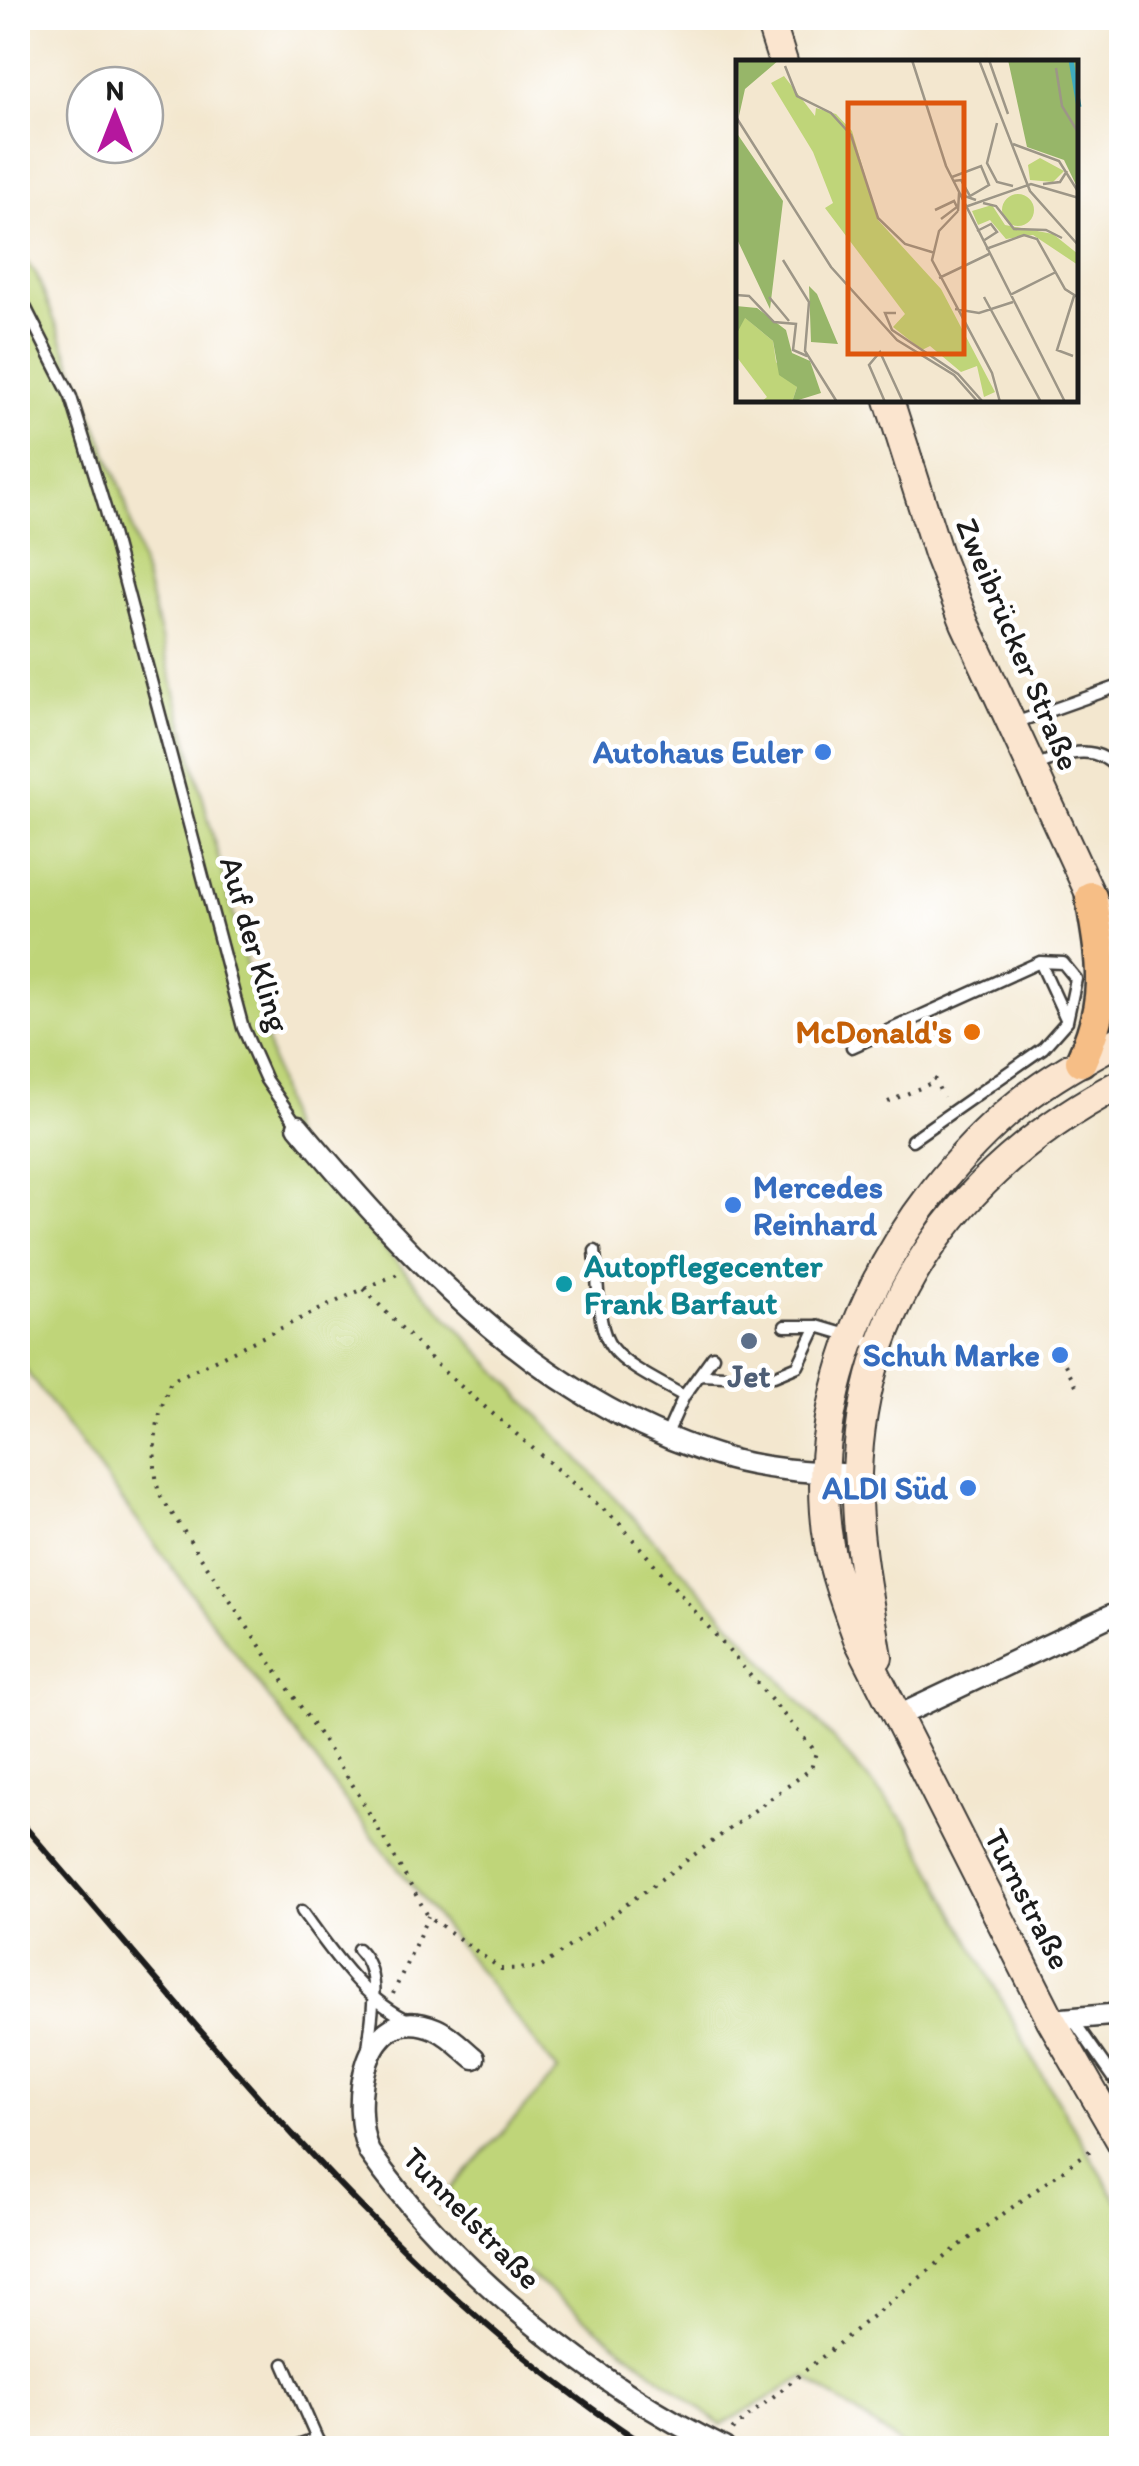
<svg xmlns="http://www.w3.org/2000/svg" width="1139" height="2466" font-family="Itim,sans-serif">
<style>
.green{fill:#bfd579;stroke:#6e784a;stroke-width:2.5}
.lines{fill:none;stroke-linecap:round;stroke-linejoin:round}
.lane-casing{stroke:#3c3a37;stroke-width:15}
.street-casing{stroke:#3c3a37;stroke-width:25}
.secondary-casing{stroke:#3c3a37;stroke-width:32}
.primary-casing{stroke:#3c3a37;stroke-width:35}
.path{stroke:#3c3a37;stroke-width:4;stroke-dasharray:2.5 8;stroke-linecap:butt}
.lane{stroke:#fff;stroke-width:10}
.street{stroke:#fff;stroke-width:20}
.secondary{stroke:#fbe5cf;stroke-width:28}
.primary{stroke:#f6be86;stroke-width:30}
.rail{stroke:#1c1c1c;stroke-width:6}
.shop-dot{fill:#3f7fe0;stroke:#fff;stroke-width:4}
.food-dot{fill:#e8710a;stroke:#fff;stroke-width:4}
.culture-dot{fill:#0f9aa8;stroke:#fff;stroke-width:4}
.service-dot{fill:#5c6f8a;stroke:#fff;stroke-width:4}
.labels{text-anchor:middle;stroke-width:9;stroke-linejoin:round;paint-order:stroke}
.street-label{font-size:32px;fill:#1c1c1c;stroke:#fff}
.shop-label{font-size:32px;font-weight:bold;fill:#366cbe;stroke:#fff;text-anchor:end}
.food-label{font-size:32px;font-weight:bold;fill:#c56008;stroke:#fff;text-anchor:end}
.culture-label{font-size:32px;font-weight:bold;fill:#0d838f;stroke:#fff;text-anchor:start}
.service-label{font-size:32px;font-weight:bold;fill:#4e5e75;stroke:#fff}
.inset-river{fill:none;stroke:#40abbf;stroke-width:5}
.inset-road{fill:none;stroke:#9d9687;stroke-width:2.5}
.view{fill:#de560d;fill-opacity:0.15;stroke:#de560d;stroke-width:5}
.inset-edge{fill:none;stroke:#1c1c1c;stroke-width:5}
</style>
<rect width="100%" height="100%" fill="#fff"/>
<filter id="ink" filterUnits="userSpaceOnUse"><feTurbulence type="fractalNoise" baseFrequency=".01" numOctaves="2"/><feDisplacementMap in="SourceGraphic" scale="20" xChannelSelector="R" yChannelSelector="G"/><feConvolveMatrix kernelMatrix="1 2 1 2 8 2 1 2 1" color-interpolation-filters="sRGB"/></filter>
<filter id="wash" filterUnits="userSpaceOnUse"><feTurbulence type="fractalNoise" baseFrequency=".0048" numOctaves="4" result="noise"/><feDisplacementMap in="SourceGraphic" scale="40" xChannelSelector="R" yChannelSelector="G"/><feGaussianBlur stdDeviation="2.25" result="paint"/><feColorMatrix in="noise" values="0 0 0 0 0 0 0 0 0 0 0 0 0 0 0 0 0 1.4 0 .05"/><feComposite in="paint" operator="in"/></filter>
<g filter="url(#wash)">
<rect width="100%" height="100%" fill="#f3e7cf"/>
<path class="green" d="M 18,253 L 36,274 L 122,490 L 296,1153 L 737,1630 L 909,1826 L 1033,2059 L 1121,2207 L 1121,2448 L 906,2448 L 805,2377 L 721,2425 L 438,2203 L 558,2071 L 352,1810 L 18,1360 Z"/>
</g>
<g filter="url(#ink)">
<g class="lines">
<defs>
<path id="lane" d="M 18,293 L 71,397 L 106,511 L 243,1028 L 266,1080 L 298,1126
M 1012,724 L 1122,685
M 1035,766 C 1069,752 1098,741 1122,775
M 1040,962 L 1063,963 L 1076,979 L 1067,1021
M 852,1047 L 1040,962 L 1067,1021 L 1043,1048 L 912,1140
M 595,1251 C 603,1352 594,1347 684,1396
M 785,1326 L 817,1326 L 881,1345
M 701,1375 L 724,1376
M 774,1376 L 798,1366 L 817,1326
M 667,1434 L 684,1396 L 713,1356
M 302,1911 C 333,1953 363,2000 412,2022
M 358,1949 C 383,1974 371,2017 368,2049
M 1071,2017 L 1122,2090
M 284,2364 L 317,2439
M 292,2448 L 317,2439 L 322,2448"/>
<path id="street" d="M 298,1126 C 416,1267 547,1407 729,1459 C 769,1470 816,1472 857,1475
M 898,1716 L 1122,1610
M 1051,2020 L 1122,2014
M 474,2058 C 462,2048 450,2035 436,2029 C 363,1997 349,2107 369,2152 C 451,2269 597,2387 724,2448"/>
<path id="secondary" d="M 769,18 L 783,62
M 889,400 L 938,554 L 965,623 L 1122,963
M 1122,1039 C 1086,1058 1050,1078 1019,1103 C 896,1203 801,1382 829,1545 C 835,1577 847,1608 858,1639 L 1051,2020 L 1122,2143
M 878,1657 C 868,1596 855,1536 857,1474 C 863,1296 968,1163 1122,1083"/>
<path id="primary" d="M 1081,1061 C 1110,999 1102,962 1091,897"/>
</defs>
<use href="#lane" class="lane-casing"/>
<use href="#street" class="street-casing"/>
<use href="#secondary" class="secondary-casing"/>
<use href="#primary" class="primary-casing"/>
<path class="path" d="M 934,1078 L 943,1097
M 888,1102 L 936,1081
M 364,1289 L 441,1369 L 618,1522 L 816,1752 L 811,1769 L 540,1968 L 501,1969 L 428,1916 L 356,1790 L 159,1494 C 150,1452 155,1421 171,1381 L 350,1295 L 400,1273
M 1060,1355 L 1076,1385
M 393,1994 L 428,1916
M 732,2430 L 959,2246 L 1095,2147"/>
<use href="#lane" class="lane"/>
<use href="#street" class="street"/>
<use href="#secondary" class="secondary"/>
<use href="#primary" class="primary"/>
<path class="rail" d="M 18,1819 C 213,2041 398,2286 650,2448"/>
</g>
</g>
<g class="shop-dot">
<circle cx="823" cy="752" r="10"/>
<circle cx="733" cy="1205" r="10"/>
<circle cx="1060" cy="1355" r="10"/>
<circle cx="968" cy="1488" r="10"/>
</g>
<circle class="food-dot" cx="972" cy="1032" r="10"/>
<circle class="culture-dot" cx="564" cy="1284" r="10"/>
<circle class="service-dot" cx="749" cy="1341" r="10"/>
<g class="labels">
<g class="street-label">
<text transform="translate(1018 644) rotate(67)" y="11">Zweibrücker Straße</text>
<text transform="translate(255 944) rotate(74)" y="11">Auf der Kling</text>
<text transform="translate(1028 1899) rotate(63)" y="11">Turnstraße</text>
<text transform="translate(472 2218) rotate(46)" y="11">Tunnelstraße</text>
</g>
<g class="shop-label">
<text x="803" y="763">Autohaus Euler</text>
<text x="753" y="1198" text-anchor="start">Mercedes<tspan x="753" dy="37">Reinhard</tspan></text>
<text x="1040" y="1366">Schuh Marke</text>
<text x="948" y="1499">ALDI Süd</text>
</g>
<g class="food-label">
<text x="952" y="1043">McDonald's</text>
</g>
<g class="culture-label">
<text x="584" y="1277">Autopflegecenter<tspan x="584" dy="37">Frank Barfaut</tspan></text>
</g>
<g class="service-label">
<text x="749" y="1387">Jet</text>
</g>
</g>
<g transform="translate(736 60)">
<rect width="342" height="342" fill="#f3e7cf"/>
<path d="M 48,16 L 79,56 L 80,48 L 100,54 L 116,71 L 142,160 L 205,229 L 259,332 L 248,337 L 241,306 L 225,312 L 194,286 L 186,290 L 157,267 L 169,254 L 89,148 L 97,143 L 77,92 L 35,23 ZM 304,98 L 328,111 L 317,122 L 294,120 L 292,105 ZM266 150a16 16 0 1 1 32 0a16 16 0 1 1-32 0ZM 256,145 L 269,165 L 317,174 L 342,194 L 342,205 L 297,175 L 270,179 L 254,160 L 242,165 L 236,151 ZM 8,257 L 37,281 L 40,302 L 61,327 L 56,342 L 25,342 L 31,337 L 0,296 L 1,264 Z" fill="#bfd579"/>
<path d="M 2,0 L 43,0 L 9,29 L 3,56 ZM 272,0 L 342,0 L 342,129 L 328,100 L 291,87 ZM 0,72 L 47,141 L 34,249 L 0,177 ZM 73,226 L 81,234 L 102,284 L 75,282 ZM 0,246 L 21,248 L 50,270 L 56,293 L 74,301 L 85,333 L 56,342 L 61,327 L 43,315 L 37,281 L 9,258 L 0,275 Z" fill="#97b669"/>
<path class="inset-river" d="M 335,0 L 343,47"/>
<path class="inset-road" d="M 176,0 L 210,106 L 329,342M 243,0 L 294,131 L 343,186M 253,0 L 272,54M 49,6 L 61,36 L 95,53 L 115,75 L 142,158 L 169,184 L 199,193M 320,8 L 326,46 L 343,74M 0,57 L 95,207 L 161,280 L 218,315 L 242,342M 261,63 L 251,103 L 261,122 L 277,126M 277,84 L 323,101 L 343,133M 216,117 L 245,106 L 253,125 L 234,136 L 225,120 L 217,121M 307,124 L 324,122 L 331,111M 247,143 L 260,146 L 278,169 L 310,170 L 326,178M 229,147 L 295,124 L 343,138M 199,150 L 218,141 L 221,147 L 205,159M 222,151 L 203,171 L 196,200 L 256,313 L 264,342M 222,151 L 223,134 L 240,140M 241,171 L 255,164 L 261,172 L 247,181M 250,189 L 288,175 L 301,179 L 329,229 L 343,238M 47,200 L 73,242 L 69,291 L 101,342M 203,218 L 253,194M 0,235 L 13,236 L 38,262 L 60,264 L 57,290 L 71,296M 274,235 L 320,212M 33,237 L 53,261M 248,237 L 305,342M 219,249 L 243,253 L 277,242M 160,253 L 149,253 L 156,270 L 222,314 L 247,342M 337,296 L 321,290 L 338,236M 149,342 L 133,305 L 144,292 L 167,342"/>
<path class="view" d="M 112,43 L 228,43 L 228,294 L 112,294 Z"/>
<rect width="342" height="342" class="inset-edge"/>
</g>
<rect width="1139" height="2466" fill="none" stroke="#fff" stroke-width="60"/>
<g transform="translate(115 115)"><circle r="48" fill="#ffffff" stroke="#a4a4a4" stroke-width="2.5"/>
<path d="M0-8L18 38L0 25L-18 38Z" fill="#b5179e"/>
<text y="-15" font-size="28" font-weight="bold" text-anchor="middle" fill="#1c1c1c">N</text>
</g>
</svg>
